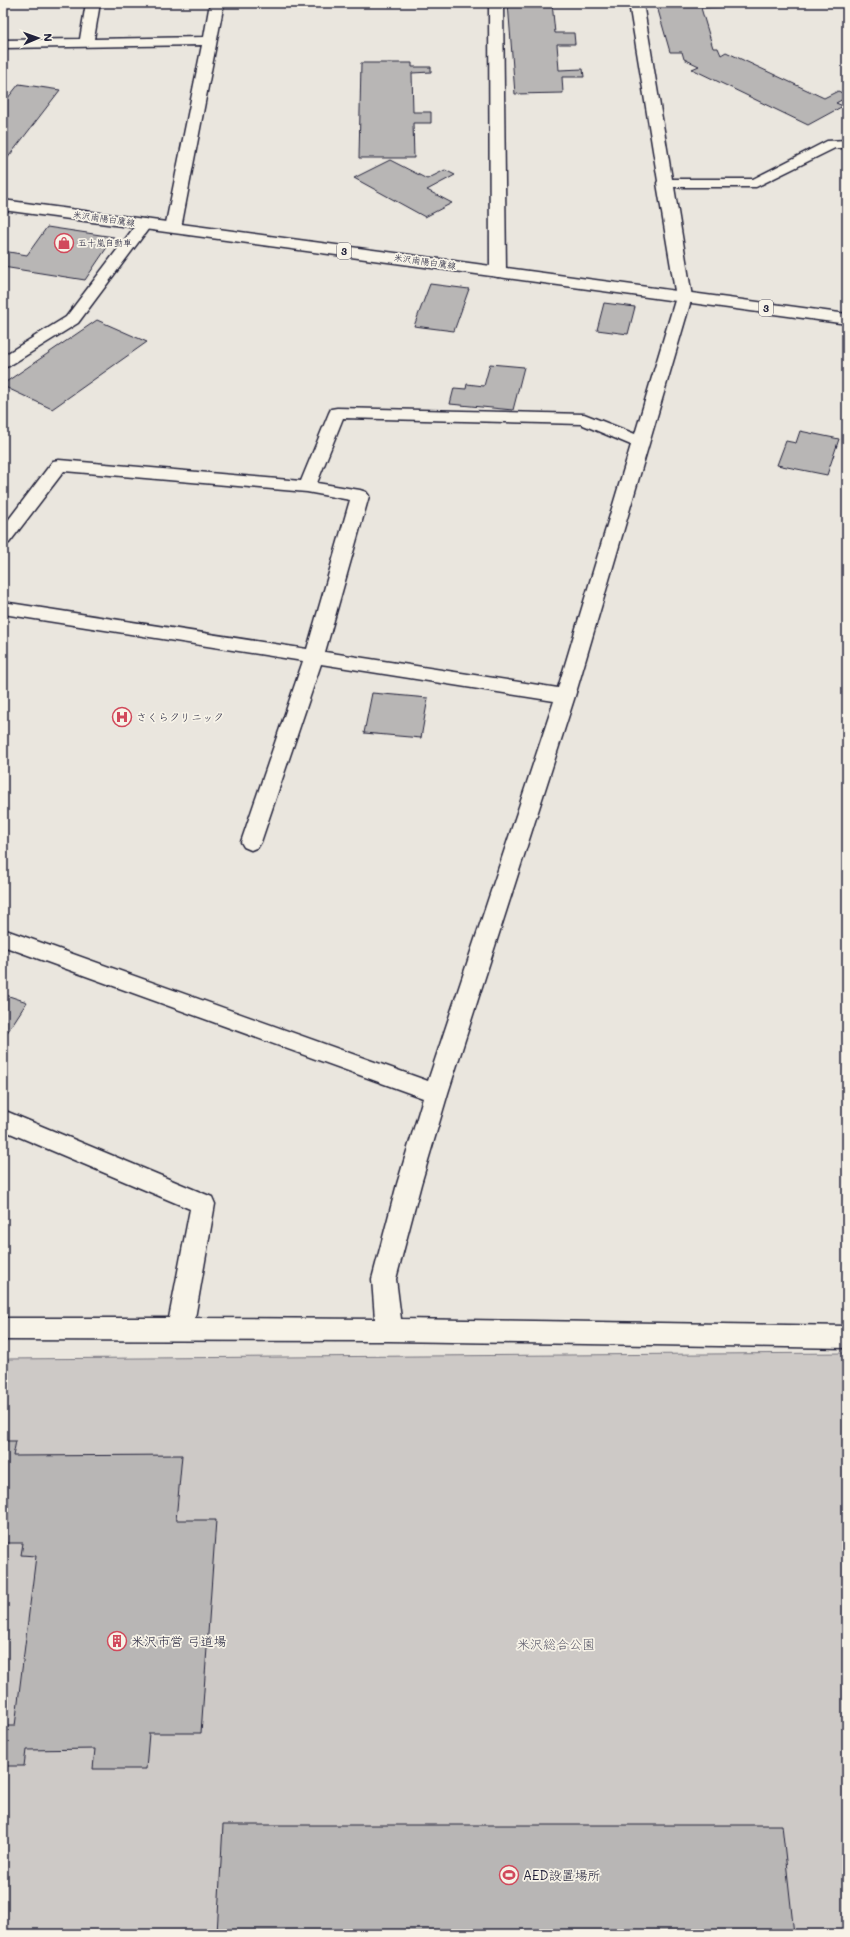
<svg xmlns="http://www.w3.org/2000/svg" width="850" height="1937" font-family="Mali,'Klee One',sans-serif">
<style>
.green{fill:#cdc9c6;stroke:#787680}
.building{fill:#b8b6b5;stroke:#22223b}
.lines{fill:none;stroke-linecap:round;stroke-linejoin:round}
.minor-casing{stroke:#22223b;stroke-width:3}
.major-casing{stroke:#22223b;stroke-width:3}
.minor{fill:#f7f3e8;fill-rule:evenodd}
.major{fill:#f7f3e8;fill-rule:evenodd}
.labels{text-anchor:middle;stroke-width:3.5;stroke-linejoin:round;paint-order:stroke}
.far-street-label{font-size:9px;fill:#22223b;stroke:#f7f3e8}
.far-poi-label{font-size:9px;fill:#22223b;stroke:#f7f3e8;text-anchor:start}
.shield{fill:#f7f3e8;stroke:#62616f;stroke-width:1}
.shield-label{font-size:10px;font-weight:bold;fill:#22223b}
.poi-label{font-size:11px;fill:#22223b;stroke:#f7f3e8;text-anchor:start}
.near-poi-label{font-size:13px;fill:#22223b;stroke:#f7f3e8;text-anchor:start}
.near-park-label{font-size:13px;fill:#555465;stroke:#f7f3e8}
</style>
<rect width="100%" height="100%" fill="#eae6de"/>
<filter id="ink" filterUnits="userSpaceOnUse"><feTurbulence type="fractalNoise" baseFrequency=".025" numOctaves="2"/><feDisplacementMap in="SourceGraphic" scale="8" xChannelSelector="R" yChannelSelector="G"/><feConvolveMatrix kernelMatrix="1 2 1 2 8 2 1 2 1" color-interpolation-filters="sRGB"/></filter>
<g filter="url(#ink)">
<path class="green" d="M 847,1353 L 847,1934 L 3,1934 L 3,1359 Z"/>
<path class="building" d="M 508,3 L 552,3 L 555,33 L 574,33 L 575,44 L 557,44 L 559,70 L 583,69 L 584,77 L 562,77 L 563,93 L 515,94 Z
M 656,3 L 720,3 L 721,7 L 701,8 L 713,48 L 718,48 L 721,55 L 726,52 L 824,98 L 838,91 L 847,95 L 847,97 L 836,103 L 843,106 L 808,125 L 692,69 L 699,66 L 684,59 L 682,52 L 670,52 Z
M 361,63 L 412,63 L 412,67 L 431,67 L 431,72 L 412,73 L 413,112 L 431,112 L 431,123 L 413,123 L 414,158 L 359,158 Z
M 19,84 L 60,90 L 3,164 L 3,104 Z
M 390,160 L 427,179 L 445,170 L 455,175 L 427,190 L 452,203 L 425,217 L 354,178 Z
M 47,227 L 114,237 L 85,280 L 3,267 L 3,251 L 27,255 Z
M 430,284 L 469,289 L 454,331 L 414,326 Z
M 604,303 L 635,307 L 628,334 L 597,330 Z
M 97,320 L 147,342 L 52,409 L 3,386 L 3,384 Z
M 490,364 L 524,367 L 513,410 L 450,404 L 454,388 L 466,389 L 467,384 L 484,386 Z
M 800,431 L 839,439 L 827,475 L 777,465 L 786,441 L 796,443 Z
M 372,693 L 428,698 L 421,738 L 364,733 Z
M 3,994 L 27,1002 L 3,1039 Z
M 3,1441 L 16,1441 L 13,1456 L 182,1455 L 176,1520 L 216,1520 L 201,1733 L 149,1733 L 146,1769 L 93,1769 L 95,1749 L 26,1750 L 24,1766 L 3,1766 L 3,1726 L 15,1726 L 36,1556 L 21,1555 L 23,1543 L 3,1543 Z
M 223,1825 L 782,1825 L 794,1934 L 217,1934 Z"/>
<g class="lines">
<defs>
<path id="minor" d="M 86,3 L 100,3 L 94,39 L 204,37 L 210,3 L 224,3 L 181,228 L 178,231 L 168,231 L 165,228 L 202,45 L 3,48 L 3,40 L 80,39 Z
M 489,3 L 503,3 L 506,272 L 504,275 L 498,277 L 492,275 L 490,272 Z
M 629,3 L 643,3 L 672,179 L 753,179 L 827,141 L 847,140 L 847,148 L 835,148 L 756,187 L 674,187 L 692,297 L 575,696 L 448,1093 L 421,1184 L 396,1279 L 401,1319 L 847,1326 L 847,1348 L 389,1341 L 3,1340 L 3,1318 L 169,1318 L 190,1209 L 3,1130 L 3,1110 L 212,1197 L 215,1204 L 195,1318 L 375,1319 L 372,1279 L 397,1184 L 423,1098 L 3,946 L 3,929 L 428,1081 L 554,701 L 321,664 L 261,842 L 258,847 L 251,850 L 244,847 L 241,842 L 303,661 L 3,614 L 3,602 L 307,649 L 350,500 L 307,492 L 64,471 L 9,543 L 3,545 L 3,527 L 53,461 L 59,460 L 301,481 L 329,413 L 331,409 L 337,408 L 584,414 L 635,434 L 676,297 L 657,183 L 658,181 ZM 343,418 L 581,424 L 631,445 L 558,688 L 325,652 L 369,496 L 366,492 L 360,490 L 317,483 Z
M 144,219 L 149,221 L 152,224 L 78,323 L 9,366 L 3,368 L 3,356 L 66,317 L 139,221 Z"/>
<path id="major" d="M 3,200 L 847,314 L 847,324 L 3,210 Z"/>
</defs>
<use href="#minor" class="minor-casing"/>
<use href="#major" class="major-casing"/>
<use href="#minor" class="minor"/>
<use href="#major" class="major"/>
</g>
</g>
<defs>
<symbol id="shop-ring" viewBox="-11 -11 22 22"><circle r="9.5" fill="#f7f3e8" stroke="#d1495b" stroke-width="1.5"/><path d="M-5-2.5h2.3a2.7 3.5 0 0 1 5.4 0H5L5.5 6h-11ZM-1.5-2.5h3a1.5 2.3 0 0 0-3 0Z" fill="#d1495b"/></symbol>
<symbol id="hospital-ring" viewBox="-11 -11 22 22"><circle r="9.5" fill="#f7f3e8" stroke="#d1495b" stroke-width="1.5"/><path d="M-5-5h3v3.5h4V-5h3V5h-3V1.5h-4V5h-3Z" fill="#d1495b"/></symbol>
<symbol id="building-ring" viewBox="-11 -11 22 22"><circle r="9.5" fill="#f7f3e8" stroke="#d1495b" stroke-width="1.5"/><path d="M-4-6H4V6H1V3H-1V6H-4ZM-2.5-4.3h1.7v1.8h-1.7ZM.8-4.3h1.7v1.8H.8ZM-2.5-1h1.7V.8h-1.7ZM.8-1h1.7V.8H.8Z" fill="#d1495b"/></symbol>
<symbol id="stadium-ring" viewBox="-11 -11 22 22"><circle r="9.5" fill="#f7f3e8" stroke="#d1495b" stroke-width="1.5"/><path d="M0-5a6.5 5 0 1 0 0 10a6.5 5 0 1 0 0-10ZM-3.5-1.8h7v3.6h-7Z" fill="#d1495b"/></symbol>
</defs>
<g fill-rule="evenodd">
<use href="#shop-ring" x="53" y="232" width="22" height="22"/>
<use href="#hospital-ring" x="111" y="706" width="22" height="22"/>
<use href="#building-ring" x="106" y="1630" width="22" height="22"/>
<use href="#stadium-ring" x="498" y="1864" width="22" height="22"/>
</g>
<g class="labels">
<g class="far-street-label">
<text transform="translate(104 219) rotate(8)" y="3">米沢南陽白鷹線</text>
<text transform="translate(425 262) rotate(8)" y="3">米沢南陽白鷹線</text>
</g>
<g class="far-poi-label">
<text x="78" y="246">五十嵐自動車</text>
</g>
<g class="shield">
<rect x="337" y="243" width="14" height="16" rx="3"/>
<rect x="759" y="300" width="14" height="16" rx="3"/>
</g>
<g class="shield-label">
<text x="344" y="255">3</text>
<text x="766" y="312">3</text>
</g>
<g class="poi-label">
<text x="136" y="721">さくらクリニック</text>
</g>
<g class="near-poi-label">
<text x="131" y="1646">米沢市営 弓道場</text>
<text x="523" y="1880">AED設置場所</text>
</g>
<g class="near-park-label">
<text x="556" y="1649">米沢総合公園</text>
</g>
</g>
<rect width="850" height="1937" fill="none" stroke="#f7f3e8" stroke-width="16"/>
<rect x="8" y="8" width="834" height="1921" fill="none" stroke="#22223b" stroke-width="1.5" filter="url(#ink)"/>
<g transform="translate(38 38) rotate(88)" stroke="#f7f3e8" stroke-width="3" paint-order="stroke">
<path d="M0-3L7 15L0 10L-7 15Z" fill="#22223b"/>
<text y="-6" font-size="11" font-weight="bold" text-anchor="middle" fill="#22223b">N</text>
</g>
</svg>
